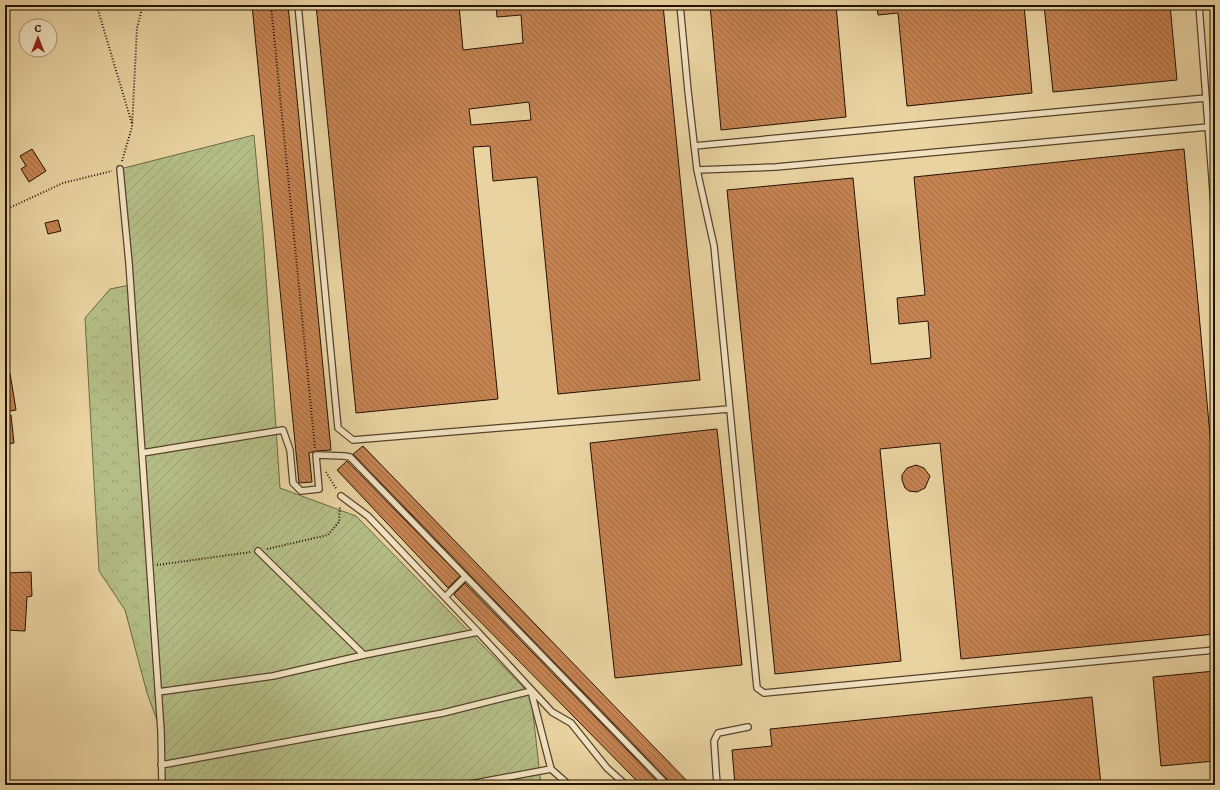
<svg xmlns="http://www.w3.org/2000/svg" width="1220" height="790" font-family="Alegreya,serif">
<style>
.forest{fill:url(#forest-crowns);stroke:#6c6843}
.garden{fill:url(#garden-furrows);stroke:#6c6843}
.building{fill:url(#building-back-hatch);stroke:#251200;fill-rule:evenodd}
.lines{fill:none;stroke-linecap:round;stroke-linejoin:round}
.service-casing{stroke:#564228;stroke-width:8}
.path{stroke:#251200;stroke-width:2;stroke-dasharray:1 2;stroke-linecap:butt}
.service{stroke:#f1e2c2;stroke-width:5.5}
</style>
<defs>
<pattern id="forest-crowns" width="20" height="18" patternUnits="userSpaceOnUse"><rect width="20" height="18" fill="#b4bd86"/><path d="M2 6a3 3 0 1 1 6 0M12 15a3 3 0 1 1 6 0" fill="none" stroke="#9ba172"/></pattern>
<pattern id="garden-furrows" width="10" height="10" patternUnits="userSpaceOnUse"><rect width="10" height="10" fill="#b4bd86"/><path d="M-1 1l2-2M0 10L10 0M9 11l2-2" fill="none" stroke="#9ba172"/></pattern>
<pattern id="building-back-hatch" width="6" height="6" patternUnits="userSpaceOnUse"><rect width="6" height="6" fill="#c68352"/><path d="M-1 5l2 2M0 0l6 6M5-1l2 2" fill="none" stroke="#a16a42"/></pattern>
</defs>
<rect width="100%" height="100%" fill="#e9d3a1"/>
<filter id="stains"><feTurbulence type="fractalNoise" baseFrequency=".005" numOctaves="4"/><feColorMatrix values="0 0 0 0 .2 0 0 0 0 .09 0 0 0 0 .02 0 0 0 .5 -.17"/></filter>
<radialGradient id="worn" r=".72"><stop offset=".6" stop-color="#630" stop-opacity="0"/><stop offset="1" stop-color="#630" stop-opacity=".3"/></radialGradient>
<path class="forest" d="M 130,285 L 161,731 L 147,693 L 125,610 L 99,571 L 85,318 L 110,289 Z"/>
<path class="garden" d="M 254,135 L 263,234 L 280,488 L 356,516 L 531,695 L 541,785 L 162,785 L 120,169 Z"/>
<path class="building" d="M 252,5 L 288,5 L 331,450 L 316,451 L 309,453 L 312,482 L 299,483 Z
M 316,5 L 459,5 L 463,50 L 523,43 L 521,15 L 497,17 L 496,5 L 663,5 L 700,380 L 558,394 L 537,177 L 493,181 L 490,146 L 473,147 L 498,399 L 356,413 ZM 529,102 L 531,120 L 471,125 L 469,109 Z
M 710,5 L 836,5 L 846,117 L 721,130 Z
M 877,5 L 1024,5 L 1032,93 L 907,106 L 898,13 L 878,15 Z
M 1044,5 L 1170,5 L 1177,80 L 1053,92 Z
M 32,149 L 46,171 L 29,182 L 21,169 L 26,166 L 20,156 Z
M 1184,149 L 1215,490 L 1215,634 L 961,659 L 940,443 L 880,449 L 901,661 L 775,674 L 727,190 L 853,178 L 871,364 L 931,358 L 928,321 L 899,324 L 897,298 L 925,295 L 914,177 Z
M 58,220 L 61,231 L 48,234 L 45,223 Z
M 10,373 L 16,410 L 5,412 L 5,374 Z
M 5,415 L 11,415 L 14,443 L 5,444 Z
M 717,429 L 742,665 L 615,678 L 590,443 Z
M 363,446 L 624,716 L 691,785 L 671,785 L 670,782 L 353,454 Z
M 347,461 L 460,576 L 448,588 L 337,470 Z
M 916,465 L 924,468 L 930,476 L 925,488 L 917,492 L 909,491 L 905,488 L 902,480 L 902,475 L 907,468 Z
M 31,572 L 32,596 L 27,597 L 25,631 L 5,630 L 5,607 L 7,607 L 5,573 Z
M 465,583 L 661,785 L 641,785 L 455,596 L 454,594 Z
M 1215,671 L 1215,761 L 1161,766 L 1153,677 Z
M 1092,697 L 1101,785 L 735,785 L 732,750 L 772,746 L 770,729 Z"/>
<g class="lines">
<defs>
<path id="service" d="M 298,5 L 338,428 L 353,440 L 729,409
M 680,5 L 688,91 L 697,170 L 714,246 L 757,688 L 764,693 L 1215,650
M 1199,5 L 1215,218
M 694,146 L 1206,98
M 120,169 L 129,263 L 161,731 L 162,785
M 697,170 L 776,167 L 1208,127
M 142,453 L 283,430 L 290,450 L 293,483 L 301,491 L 319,489 L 316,455 L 344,456 L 350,457 L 667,785
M 341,496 L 368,516 L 478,632
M 258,551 L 364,655
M 445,597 L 465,577
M 158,692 L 273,676 L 364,655 L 478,632 L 552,712 L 571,723 L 607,768 L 626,785
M 161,765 L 443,713 L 531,691 L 551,769
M 465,785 L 551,769 L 569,785
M 717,785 L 714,741 L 718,733 L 748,727"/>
</defs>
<use href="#service" class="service-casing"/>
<path class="path" d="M 94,5 L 98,10 L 132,124
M 271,5 L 315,448
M 122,161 L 132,127 L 137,28 L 143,5
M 5,210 L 63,183 L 112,171
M 326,472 L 337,490
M 267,549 L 328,535 L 339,522 L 340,506
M 157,565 L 251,552"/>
<use href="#service" class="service"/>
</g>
<rect width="1220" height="790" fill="none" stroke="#e9d3a1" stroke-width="20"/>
<rect x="6" y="6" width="1208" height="778" fill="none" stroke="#251200" stroke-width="2"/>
<rect x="10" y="10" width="1200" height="770" fill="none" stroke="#251200"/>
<g transform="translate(38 38)"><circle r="19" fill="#f1e2c2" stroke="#9f8f74"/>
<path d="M0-3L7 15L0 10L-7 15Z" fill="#8f2418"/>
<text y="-6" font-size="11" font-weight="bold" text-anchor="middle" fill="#251200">С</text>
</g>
<rect width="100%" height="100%" filter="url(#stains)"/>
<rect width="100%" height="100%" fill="url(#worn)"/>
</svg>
